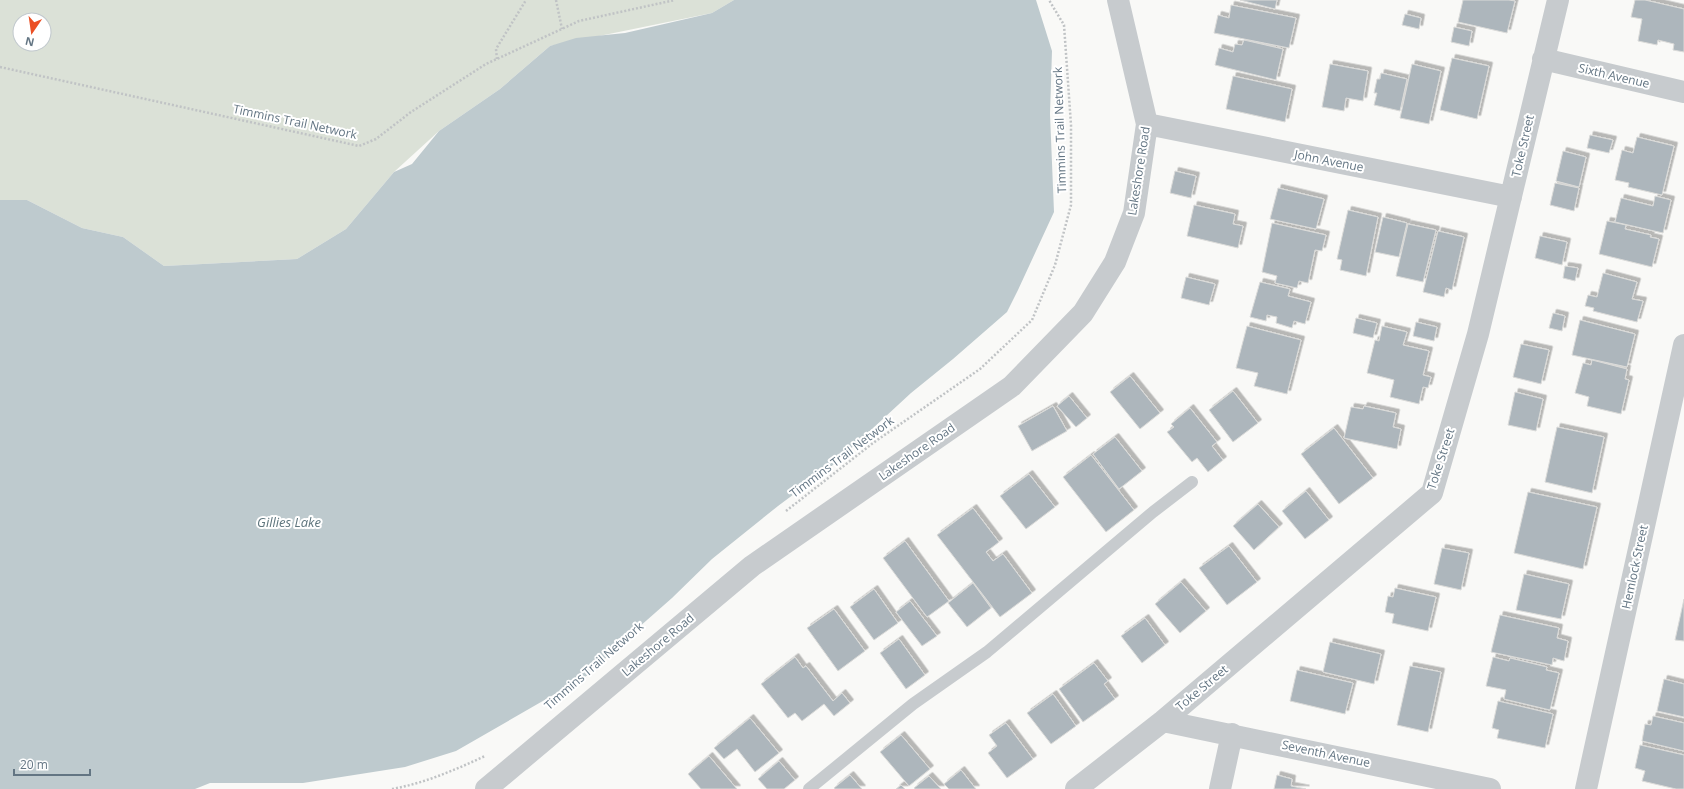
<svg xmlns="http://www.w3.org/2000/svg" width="1684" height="789" font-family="'Open Sans',sans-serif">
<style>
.green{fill:#dbe1d7;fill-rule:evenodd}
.water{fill:#becace}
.building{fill:#adb6bc;stroke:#dbdbd9;filter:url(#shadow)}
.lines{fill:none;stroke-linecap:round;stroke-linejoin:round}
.path{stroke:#c0c3c5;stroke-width:2.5;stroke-dasharray:2 2;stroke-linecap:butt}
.service{stroke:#c7cbce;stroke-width:12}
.minor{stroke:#c7cbce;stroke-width:22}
.labels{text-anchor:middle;stroke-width:4;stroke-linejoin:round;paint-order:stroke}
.street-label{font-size:12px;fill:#637583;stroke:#fff}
.water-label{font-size:13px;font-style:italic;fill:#5e757d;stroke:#fff}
</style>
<defs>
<filter id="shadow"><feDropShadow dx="3.5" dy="-3.5" stdDeviation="0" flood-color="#0004"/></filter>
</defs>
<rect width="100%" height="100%" fill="#f9f9f7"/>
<path class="green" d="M 0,0 L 734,0 L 712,13 L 550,46 L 500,89 L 439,131 L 394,172 L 346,229 L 297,259 L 164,266 L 123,237 L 82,228 L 27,200 L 0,200 ZM 20,20 L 44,20 L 44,44 L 20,44 Z"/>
<path class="water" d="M 734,0 L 1036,0 L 1052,51 L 1050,114 L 1054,212 L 1018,290 L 1007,312 L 953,359 L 911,393 L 833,465 L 778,506 L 712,559 L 672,598 L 630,635 L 588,675 L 456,751 L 405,767 L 303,783 L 210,783 L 195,789 L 0,789 L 0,200 L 27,200 L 82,228 L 123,237 L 164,266 L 297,259 L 346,229 L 394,172 L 412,164 L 439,131 L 500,89 L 550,46 L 576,38 L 625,33 L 712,13 Z"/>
<path class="building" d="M 1240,0 L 1277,0 L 1275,9 Z
M 1463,0 L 1509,0 L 1515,1 L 1507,33 L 1458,22 Z
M 1635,0 L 1645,0 L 1684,9 L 1684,52 L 1673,50 L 1674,44 L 1658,40 L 1657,45 L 1638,41 L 1642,19 L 1631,17 Z
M 1231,5 L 1296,18 L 1289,48 L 1214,33 L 1218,15 L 1229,18 Z
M 1405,14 L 1421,18 L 1419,29 L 1402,25 Z
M 1454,27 L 1472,31 L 1469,46 L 1451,42 Z
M 1244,40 L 1283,49 L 1276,80 L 1215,65 L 1219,48 L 1233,52 L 1235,44 L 1242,45 Z
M 1452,58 L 1489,66 L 1477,119 L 1440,110 Z
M 1330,64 L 1368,71 L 1363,101 L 1346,98 L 1344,111 L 1322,107 Z
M 1412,64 L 1441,71 L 1429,124 L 1400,118 Z
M 1381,73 L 1407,79 L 1400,111 L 1374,105 L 1377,93 L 1374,93 L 1377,79 L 1380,79 Z
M 1233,76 L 1292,89 L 1285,122 L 1226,109 Z
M 1590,135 L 1613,140 L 1609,153 L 1587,148 Z
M 1637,137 L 1674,146 L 1662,195 L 1628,187 L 1629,183 L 1615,180 L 1622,150 L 1633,153 Z
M 1563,151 L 1586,157 L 1579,187 L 1556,181 Z
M 1175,171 L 1196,176 L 1191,198 L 1170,193 Z
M 1555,183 L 1579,188 L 1574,211 L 1550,205 Z
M 1278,188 L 1324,199 L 1316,229 L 1270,219 Z
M 1655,196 L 1671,200 L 1663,233 L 1615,222 L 1621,198 L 1653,206 Z
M 1194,205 L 1235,214 L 1233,224 L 1243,226 L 1238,248 L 1187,236 Z
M 1348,210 L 1378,217 L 1366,276 L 1340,270 L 1342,260 L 1337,259 Z
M 1383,217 L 1407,223 L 1399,257 L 1375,252 Z
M 1607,221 L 1626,225 L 1625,229 L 1651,235 L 1650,237 L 1659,239 L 1652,267 L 1599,254 Z
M 1272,223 L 1326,235 L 1322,251 L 1315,250 L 1308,283 L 1299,281 L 1297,288 L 1275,283 L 1277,276 L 1262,272 Z
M 1408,224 L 1436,230 L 1423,282 L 1396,276 Z
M 1438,231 L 1464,237 L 1452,290 L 1446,288 L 1444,297 L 1423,292 Z
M 1540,236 L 1567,242 L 1562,265 L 1535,258 Z
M 1565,266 L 1578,268 L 1575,281 L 1563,278 Z
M 1603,273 L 1637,282 L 1632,299 L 1643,301 L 1637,322 L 1593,311 L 1594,308 L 1585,306 L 1588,295 L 1597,297 Z
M 1186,277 L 1215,284 L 1209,305 L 1181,298 Z
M 1260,282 L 1290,289 L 1288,296 L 1311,302 L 1305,324 L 1294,321 L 1292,328 L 1276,323 L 1277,317 L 1267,315 L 1266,321 L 1250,317 Z
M 1553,313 L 1565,316 L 1562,331 L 1549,328 Z
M 1356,318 L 1377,323 L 1373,338 L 1353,333 Z
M 1580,320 L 1635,334 L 1627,367 L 1572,355 Z
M 1416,322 L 1437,327 L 1434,341 L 1413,336 Z
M 1247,326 L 1301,340 L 1287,394 L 1254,386 L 1258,373 L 1236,368 Z
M 1382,326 L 1407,332 L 1403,345 L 1429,351 L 1423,375 L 1431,377 L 1428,388 L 1423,387 L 1419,404 L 1390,397 L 1394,380 L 1367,373 L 1375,340 L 1379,341 Z
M 1521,344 L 1549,350 L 1541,384 L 1513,377 Z
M 1592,360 L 1627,369 L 1625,379 L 1629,380 L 1621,414 L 1587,406 L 1589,397 L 1575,393 L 1583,363 L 1591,365 Z
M 1130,376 L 1160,413 L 1140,429 L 1110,392 Z
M 1233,391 L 1258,423 L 1233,442 L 1209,410 Z
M 1515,392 L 1543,399 L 1536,431 L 1508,425 Z
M 1069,396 L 1087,418 L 1076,427 L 1057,406 Z
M 1053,406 L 1067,431 L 1032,451 L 1018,426 Z
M 1364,406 L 1396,413 L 1393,427 L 1401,429 L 1397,449 L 1344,438 L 1351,407 L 1363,409 Z
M 1190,408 L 1217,442 L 1212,446 L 1223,460 L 1208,472 L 1197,458 L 1192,462 L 1167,432 L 1174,427 L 1171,424 Z
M 1557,427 L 1604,437 L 1592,493 L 1545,482 Z
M 1334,428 L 1373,478 L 1339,504 L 1301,454 Z
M 1115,437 L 1142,471 L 1119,489 L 1093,454 Z
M 1091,455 L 1134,510 L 1106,532 L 1063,477 Z
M 1029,474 L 1055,507 L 1026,529 L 1000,496 Z
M 1306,491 L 1329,520 L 1305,539 L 1282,511 Z
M 1528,492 L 1597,507 L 1583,569 L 1514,553 Z
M 1258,504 L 1279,527 L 1254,550 L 1233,526 Z
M 973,508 L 999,542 L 986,552 L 993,561 L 1003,554 L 1032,593 L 1000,617 L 937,535 Z
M 905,541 L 949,601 L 927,617 L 883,558 Z
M 1229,546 L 1257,582 L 1227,605 L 1199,568 Z
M 1442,548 L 1469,553 L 1461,590 L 1434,584 Z
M 1524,574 L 1569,584 L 1561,619 L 1516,610 Z
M 1181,582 L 1206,611 L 1180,633 L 1155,604 Z
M 973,583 L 991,608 L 967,627 L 948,603 Z
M 1395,588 L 1436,597 L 1428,631 L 1392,623 L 1394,614 L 1385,612 L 1388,596 L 1393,597 Z
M 874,589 L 898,623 L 874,640 L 850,607 Z
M 1684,599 L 1684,641 L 1675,640 Z
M 910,601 L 937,636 L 922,646 L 896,612 Z
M 834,609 L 865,651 L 838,671 L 807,628 Z
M 1500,615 L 1559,628 L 1557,638 L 1568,641 L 1564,661 L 1553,658 L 1552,665 L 1491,652 Z
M 1145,618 L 1165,645 L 1142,663 L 1121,636 Z
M 899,639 L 925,675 L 906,689 L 880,653 Z
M 1330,642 L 1381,654 L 1374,684 L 1323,672 Z
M 795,657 L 803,668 L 806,666 L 833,701 L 842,693 L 850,703 L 834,716 L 824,704 L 802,721 L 795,713 L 788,718 L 761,684 Z
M 1493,657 L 1509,661 L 1510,658 L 1547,667 L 1546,670 L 1559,673 L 1550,710 L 1504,699 L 1506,690 L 1486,686 Z
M 1094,663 L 1108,681 L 1104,684 L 1115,699 L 1083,722 L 1059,689 Z
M 1410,666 L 1441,672 L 1428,732 L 1397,725 Z
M 1297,670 L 1353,683 L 1345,714 L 1290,701 Z
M 1664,679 L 1684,684 L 1684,717 L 1657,711 Z
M 1053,694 L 1076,726 L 1051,744 L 1027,713 Z
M 1498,701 L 1553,714 L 1545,748 L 1497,738 L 1499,730 L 1492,728 Z
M 1653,716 L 1684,723 L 1684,751 L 1642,741 L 1645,724 L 1651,725 Z
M 750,718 L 779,753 L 755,772 L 737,749 L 724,759 L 714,748 Z
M 1006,723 L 1033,759 L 1007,778 L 988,753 L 997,746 L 989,735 Z
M 901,735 L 930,769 L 909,786 L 880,752 Z
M 1640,745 L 1684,755 L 1684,789 L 1676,789 L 1642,781 L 1645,771 L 1635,768 Z
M 709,756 L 737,789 L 701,789 L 688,774 Z
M 779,761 L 795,780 L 784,789 L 767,789 L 758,779 Z
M 961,770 L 976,789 L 949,789 L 944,784 Z
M 850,775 L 862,789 L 835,789 L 834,788 Z
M 1277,775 L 1292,779 L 1291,786 L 1306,789 L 1274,789 Z
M 929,776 L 941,789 L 915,789 L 914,788 Z
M 901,785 L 905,789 L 896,789 Z"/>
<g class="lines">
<path class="path" d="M 556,0 L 562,29
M 497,59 L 496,49 L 526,0
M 0,67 L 359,146 L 376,139 L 411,112 L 486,64 L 579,21 L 675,0
M 786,511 L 873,443 L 980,369 L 1032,320 L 1055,265 L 1071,205 L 1071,125 L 1064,25 L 1049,0
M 392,789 C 425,783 455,770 485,756"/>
<path class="service" d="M 809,789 L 913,704 L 987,652 L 1153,512 L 1192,482"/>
<path class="minor" d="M 1543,59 L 1684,92
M 1147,124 L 1511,197
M 1163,721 L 1490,789
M 486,789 L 752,566 L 1012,386 L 1083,313 L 1115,262 L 1134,213 L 1147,124 L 1118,0
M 1076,789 L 1163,721 L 1432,493 L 1478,334 L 1558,0
M 1220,789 L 1232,734
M 1586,789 L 1684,345"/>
</g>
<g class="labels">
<g class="street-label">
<text transform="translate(1614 76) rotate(13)" y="4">Sixth Avenue</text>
<text transform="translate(295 122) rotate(12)" y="4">Timmins Trail Network</text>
<text transform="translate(1060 130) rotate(-92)" y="4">Timmins Trail Network</text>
<text transform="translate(1523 146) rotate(-77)" y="4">Toke Street</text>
<text transform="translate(1329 161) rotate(11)" y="4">John Avenue</text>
<text transform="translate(1139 171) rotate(-81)" y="4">Lakeshore Road</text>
<text transform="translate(917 452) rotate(-35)" y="4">Lakeshore Road</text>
<text transform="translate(842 457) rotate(-37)" y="4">Timmins Trail Network</text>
<text transform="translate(1441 459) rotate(-72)" y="4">Toke Street</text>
<text transform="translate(1635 567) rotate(-78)" y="4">Hemlock Street</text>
<text transform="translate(658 645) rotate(-40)" y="4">Lakeshore Road</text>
<text transform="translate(594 666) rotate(-41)" y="4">Timmins Trail Network</text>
<text transform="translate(1202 688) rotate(-40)" y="4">Toke Street</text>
<text transform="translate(1326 754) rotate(12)" y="4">Seventh Avenue</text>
</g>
<g class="water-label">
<text x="289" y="527">Gillies Lake</text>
</g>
</g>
<g transform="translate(32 32) rotate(193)"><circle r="19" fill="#ffffff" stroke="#c1c8cd"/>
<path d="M0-3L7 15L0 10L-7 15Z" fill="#eb4f24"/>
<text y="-6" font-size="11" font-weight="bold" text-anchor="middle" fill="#637583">N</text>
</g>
<path d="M14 769v6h76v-6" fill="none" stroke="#637583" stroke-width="2"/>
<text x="20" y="769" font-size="12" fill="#637583" stroke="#ffffff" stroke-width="3" paint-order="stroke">20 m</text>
</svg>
